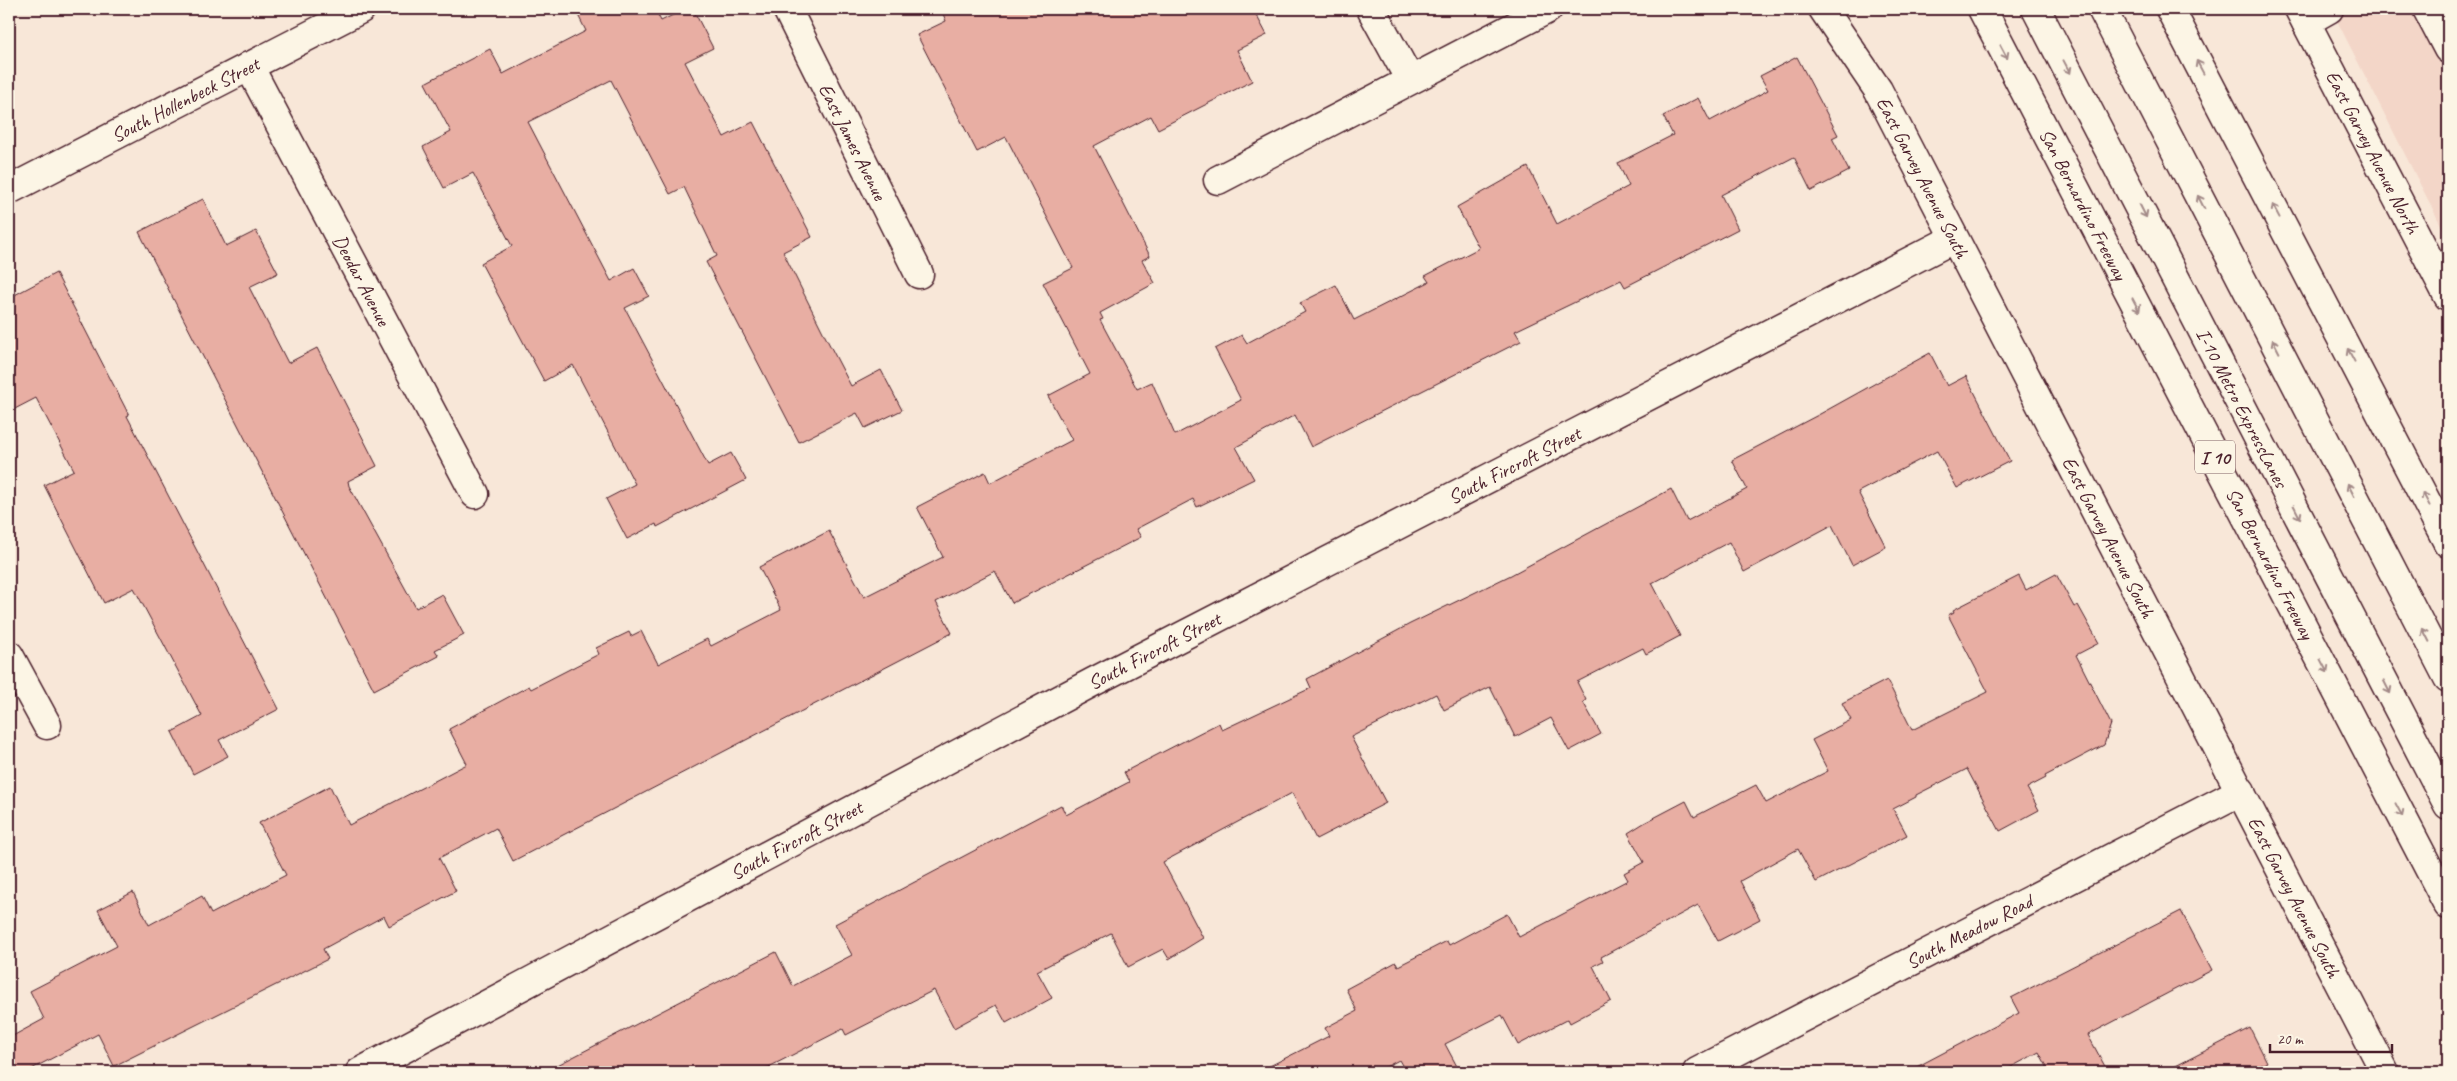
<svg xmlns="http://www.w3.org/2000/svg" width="2457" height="1081" font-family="Caveat,sans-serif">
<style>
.built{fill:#f3d6c8}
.building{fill:#e8aea3;stroke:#4a1f2b}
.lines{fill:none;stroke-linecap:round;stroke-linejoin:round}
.minor-casing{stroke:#4a1f2b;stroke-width:31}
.highway-casing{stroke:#4a1f2b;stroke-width:31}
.minor{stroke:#fcf5e5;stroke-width:28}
.highway{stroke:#fcf5e5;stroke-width:28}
.oneway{stroke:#a38a88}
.labels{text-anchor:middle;stroke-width:5;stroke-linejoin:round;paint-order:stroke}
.shield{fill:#fcf5e5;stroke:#7f5f63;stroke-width:1}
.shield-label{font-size:19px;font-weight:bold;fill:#4a1f2b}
.street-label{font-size:20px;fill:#4a1f2b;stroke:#fcf5e5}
</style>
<rect width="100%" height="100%" fill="#f8e7d8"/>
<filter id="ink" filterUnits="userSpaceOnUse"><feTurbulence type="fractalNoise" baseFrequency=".02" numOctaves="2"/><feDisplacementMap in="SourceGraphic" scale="10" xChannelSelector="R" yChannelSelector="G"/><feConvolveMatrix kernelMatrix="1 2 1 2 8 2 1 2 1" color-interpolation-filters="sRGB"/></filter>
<g filter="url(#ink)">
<path class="built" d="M 2331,9 L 2448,9 L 2448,239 Z"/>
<path class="building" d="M 575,9 L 655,9 L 661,21 L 685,9 L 693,9 L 713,48 L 685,62 L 724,137 L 753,122 L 812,237 L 783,252 L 825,336 L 851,386 L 881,370 L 902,410 L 865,428 L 857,413 L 799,442 L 706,262 L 717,256 L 684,187 L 670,194 L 611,80 L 528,122 L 611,281 L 634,268 L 649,296 L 625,308 L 708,465 L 731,453 L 746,480 L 657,527 L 656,524 L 627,539 L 606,499 L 635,484 L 573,365 L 544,381 L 481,263 L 512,246 L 473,173 L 444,188 L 423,147 L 451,132 L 425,83 L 490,49 L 503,74 L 586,31 Z
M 941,9 L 1253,9 L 1267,35 L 1237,50 L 1252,81 L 1158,129 L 1151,116 L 1094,146 L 1150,256 L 1142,260 L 1155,283 L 1100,313 L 1103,319 L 1100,320 L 1137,389 L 1152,382 L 1175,435 L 1241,400 L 1215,349 L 1242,335 L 1247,343 L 1305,312 L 1300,303 L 1336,285 L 1354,320 L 1429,282 L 1425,276 L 1479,248 L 1457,207 L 1528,167 L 1557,224 L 1629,186 L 1618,163 L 1673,135 L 1663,116 L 1698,98 L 1710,121 L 1768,90 L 1760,76 L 1797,57 L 1838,135 L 1832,138 L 1849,171 L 1811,191 L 1794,157 L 1721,195 L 1738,229 L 1625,287 L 1621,280 L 1515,331 L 1521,341 L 1311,447 L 1295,415 L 1236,447 L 1254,479 L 1197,507 L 1193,499 L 1136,529 L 1141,537 L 1012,603 L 995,571 L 936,602 L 952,633 L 513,861 L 496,828 L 439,858 L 456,891 L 389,926 L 384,916 L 323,949 L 328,959 L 114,1066 L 98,1034 L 26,1072 L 9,1072 L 9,1038 L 44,1019 L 30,991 L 117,946 L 98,910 L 133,892 L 149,925 L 202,896 L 211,914 L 286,875 L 259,823 L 330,786 L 349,825 L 429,784 L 467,764 L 449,729 L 529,686 L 531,689 L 599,654 L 596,648 L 629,632 L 631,636 L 641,631 L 658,664 L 707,639 L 711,646 L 781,610 L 759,567 L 829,531 L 864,597 L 943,557 L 917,507 L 985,472 L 990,483 L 1072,440 L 1048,396 L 1090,374 L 1043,283 L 1073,268 L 1006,137 L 977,152 L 917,35 L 946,21 Z
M 203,199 L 226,246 L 256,231 L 278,273 L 249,287 L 288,363 L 317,348 L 377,466 L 348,481 L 349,486 L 416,608 L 442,594 L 464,635 L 435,650 L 439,656 L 374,690 L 139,232 Z
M 56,273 L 129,415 L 127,416 L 279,709 L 219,740 L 228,756 L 193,774 L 172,732 L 202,716 L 134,588 L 104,603 L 44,485 L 74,470 L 36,398 L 9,412 L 9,298 Z
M 1930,353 L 1947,386 L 1966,376 L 2010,461 L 1957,488 L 1937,451 L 1858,492 L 1886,547 L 1852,565 L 1832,525 L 1744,572 L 1729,542 L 1652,583 L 1680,636 L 1646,654 L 1643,648 L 1577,682 L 1586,700 L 1583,702 L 1601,734 L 1569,751 L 1551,718 L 1515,737 L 1490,687 L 1444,710 L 1436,694 L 1351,737 L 1386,803 L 1316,839 L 1292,793 L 1163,862 L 1203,938 L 1169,959 L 1163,949 L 1128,967 L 1111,933 L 1037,971 L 1052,998 L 1006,1023 L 996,1005 L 954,1028 L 934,990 L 846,1035 L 843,1029 L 759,1072 L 544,1072 L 776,952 L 793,986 L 852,955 L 835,924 L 1061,805 L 1066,815 L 1129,782 L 1124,772 L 1219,723 L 1222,730 L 1311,688 L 1307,679 L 1410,624 L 1511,575 L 1671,489 L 1687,521 L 1747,489 L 1732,460 L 1820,414 Z
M 2056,574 L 2074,607 L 2078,605 L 2099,643 L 2076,655 L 2111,724 L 2104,745 L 2045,776 L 2046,778 L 2027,788 L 2039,810 L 2000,831 L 1967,769 L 1916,795 L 1916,797 L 1893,809 L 1907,835 L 1816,882 L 1798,849 L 1740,881 L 1760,919 L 1718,941 L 1698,905 L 1601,957 L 1603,961 L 1593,966 L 1611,1001 L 1570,1023 L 1568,1019 L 1518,1045 L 1502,1015 L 1445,1044 L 1460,1072 L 1406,1072 L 1399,1060 L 1376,1072 L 1258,1072 L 1329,1036 L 1325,1028 L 1357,1011 L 1346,989 L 1396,962 L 1398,966 L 1447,941 L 1449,945 L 1507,914 L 1519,937 L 1628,880 L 1624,873 L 1644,862 L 1628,833 L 1644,823 L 1686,801 L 1694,817 L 1756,785 L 1766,803 L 1828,771 L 1812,740 L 1851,720 L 1842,703 L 1887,680 L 1912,730 L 1988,692 L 1948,615 L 1954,612 L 1953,610 L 2019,576 L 2026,590 Z
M 2181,911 L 2212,970 L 2088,1035 L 2108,1072 L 2050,1072 L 2039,1052 L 2002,1072 L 1907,1072 L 2019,1013 L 2011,998 Z
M 2250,1028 L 2267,1062 L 2248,1072 L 2164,1072 Z"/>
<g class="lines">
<defs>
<g id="minor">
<path id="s1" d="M 787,9 L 919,274"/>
<path d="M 1371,9 L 1410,80"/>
<path id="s2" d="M 1823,9 L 1878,90 L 2385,1072"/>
<path id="s3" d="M 2299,9 L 2448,296"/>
<path d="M 2427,9 L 2448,49"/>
<path d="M 2306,22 L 2329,9"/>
<path id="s4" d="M 249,66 L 475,494"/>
<path d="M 1218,180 L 1548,9"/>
<path id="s5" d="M 9,190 L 361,9"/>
<path d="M 9,655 L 47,725"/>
<path id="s6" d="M 360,1072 L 1093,682 L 1953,239"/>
<path id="s7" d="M 1697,1072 L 2241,791"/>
</g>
<g id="highway">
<path id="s8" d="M 1982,9 L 2448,905"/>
<path id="s9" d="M 2036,9 L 2448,805"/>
<path d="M 2102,9 L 2448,678"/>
<path d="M 2170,9 L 2448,543"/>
</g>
</defs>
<use href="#minor" class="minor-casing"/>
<use href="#highway" class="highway-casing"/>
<use href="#minor" class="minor"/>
<use href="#highway" class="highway"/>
</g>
<defs><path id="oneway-shaft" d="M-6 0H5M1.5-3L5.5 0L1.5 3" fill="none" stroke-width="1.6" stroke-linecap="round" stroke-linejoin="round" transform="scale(1.25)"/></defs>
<g class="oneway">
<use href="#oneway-shaft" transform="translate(2004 52) rotate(62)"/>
<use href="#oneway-shaft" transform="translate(2067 67) rotate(62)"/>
<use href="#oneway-shaft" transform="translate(2200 67) rotate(-118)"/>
<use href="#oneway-shaft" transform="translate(2201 202) rotate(-117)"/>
<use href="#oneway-shaft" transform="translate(2143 211) rotate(63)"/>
<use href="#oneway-shaft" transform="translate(2276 211) rotate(-118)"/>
<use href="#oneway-shaft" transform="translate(2136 305) rotate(62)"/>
<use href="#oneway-shaft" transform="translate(2276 346) rotate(-117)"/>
<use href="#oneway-shaft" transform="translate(2351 355) rotate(-118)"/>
<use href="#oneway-shaft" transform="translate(2351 490) rotate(-117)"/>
<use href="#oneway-shaft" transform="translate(2426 499) rotate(-118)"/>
<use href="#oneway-shaft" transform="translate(2297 512) rotate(63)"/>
<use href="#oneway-shaft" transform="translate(2426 635) rotate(-117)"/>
<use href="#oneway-shaft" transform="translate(2324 666) rotate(62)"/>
<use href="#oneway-shaft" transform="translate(2387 687) rotate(63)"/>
<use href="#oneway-shaft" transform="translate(2399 810) rotate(62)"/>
</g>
</g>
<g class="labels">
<rect class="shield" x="2195" y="440.5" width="40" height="33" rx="4"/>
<g class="shield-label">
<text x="2215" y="464">I 10</text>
</g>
<g class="street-label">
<text dy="7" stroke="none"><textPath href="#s5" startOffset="198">South Hollenbeck Street</textPath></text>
<text dy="7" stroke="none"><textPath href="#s1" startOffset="148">East James Avenue</textPath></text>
<text dy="7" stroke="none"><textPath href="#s3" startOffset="161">East Garvey Avenue North</textPath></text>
<text dy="7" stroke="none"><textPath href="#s2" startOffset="196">East Garvey Avenue South</textPath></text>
<text dy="7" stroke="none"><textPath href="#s8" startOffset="220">San Bernardino Freeway</textPath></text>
<text dy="7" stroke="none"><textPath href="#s4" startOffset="242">Deodar Avenue</textPath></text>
<text dy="7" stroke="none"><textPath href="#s9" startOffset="449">I-10 Metro ExpressLanes</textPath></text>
<text dy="7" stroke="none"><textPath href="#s6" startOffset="1304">South Fircroft Street</textPath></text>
<text dy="7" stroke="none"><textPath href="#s2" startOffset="601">East Garvey Avenue South</textPath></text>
<text dy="7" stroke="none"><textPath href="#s8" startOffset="625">San Bernardino Freeway</textPath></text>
<text dy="7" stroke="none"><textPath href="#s6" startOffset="899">South Fircroft Street</textPath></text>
<text dy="7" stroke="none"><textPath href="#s6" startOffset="494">South Fircroft Street</textPath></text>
<text dy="7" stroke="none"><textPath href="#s2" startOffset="1006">East Garvey Avenue South</textPath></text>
<text dy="7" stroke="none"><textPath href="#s7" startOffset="306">South Meadow Road</textPath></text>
</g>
</g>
<rect width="2457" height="1081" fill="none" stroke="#fcf5e5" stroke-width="30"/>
<rect x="15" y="15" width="2427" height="1051" fill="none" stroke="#4a1f2b" stroke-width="2" filter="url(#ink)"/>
<path d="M2270 1044v8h122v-8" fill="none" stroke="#4a1f2b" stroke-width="2.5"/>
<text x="2277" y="1044" font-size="15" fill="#4a1f2b" stroke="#fcf5e5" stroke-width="4" paint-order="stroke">20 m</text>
</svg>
